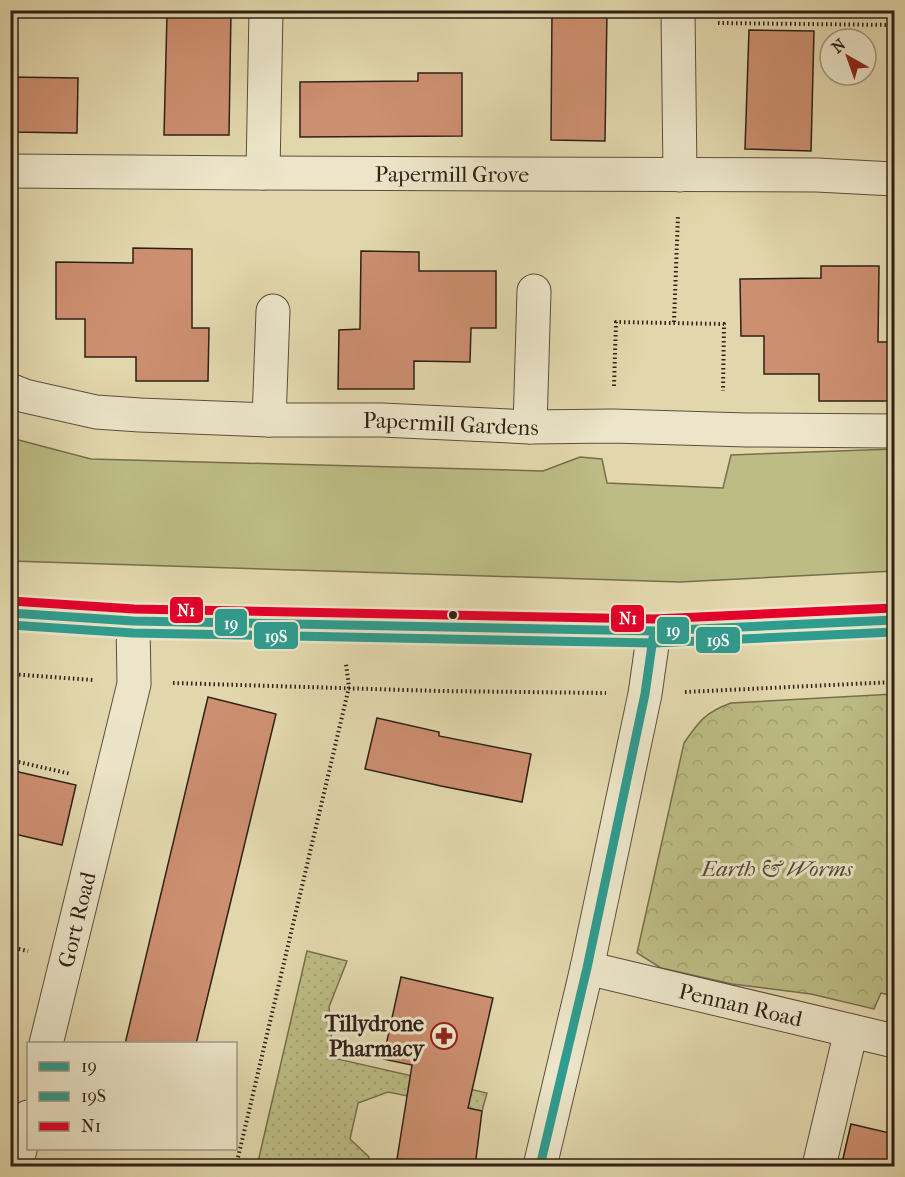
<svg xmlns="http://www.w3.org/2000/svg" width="905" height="1177" font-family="'IM FELL French Canon',serif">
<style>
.grass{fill:#bcbc84;stroke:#766e4e;stroke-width:1.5}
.forest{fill:url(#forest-crowns);stroke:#766e4e;stroke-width:1.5}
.garden{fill:url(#garden-dots);stroke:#766e4e;stroke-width:1.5}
.building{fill:#cc8f70;stroke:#2f2018;stroke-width:1.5}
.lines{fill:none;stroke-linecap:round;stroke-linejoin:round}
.minor-casing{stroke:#5c4e3d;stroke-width:35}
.major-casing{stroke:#2f2018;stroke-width:35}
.path{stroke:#2f2018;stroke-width:4;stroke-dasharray:1.5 3;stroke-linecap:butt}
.minor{stroke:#ece5c9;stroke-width:33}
.major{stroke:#e2d7ac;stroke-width:33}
.bus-1-casing{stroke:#ece5c9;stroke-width:14}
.bus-2-casing{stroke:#ece5c9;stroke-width:14}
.bus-3-casing{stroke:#ece5c9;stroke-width:14}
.bus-1{stroke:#2f9c8f;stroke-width:9}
.bus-2{stroke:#2f9c8f;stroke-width:9}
.bus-3{stroke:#e4002b;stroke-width:9}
.bus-dot{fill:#2f2018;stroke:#ece5c9;stroke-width:2}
.labels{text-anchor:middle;stroke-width:6;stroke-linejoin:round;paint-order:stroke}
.street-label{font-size:22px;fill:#2f2018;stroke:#ece5c9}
.park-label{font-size:22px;font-style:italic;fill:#524733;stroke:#ece5c9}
.poi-label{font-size:22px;font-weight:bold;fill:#2f2018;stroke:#ece5c9;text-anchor:end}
.line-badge{stroke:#ece5c9;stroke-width:2}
.badge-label{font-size:16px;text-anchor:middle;font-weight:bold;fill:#fff}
</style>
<defs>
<pattern id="forest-crowns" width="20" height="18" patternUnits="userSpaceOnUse" patternTransform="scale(1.5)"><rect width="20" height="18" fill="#bcbc84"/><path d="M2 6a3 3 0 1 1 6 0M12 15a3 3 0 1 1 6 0" fill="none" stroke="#a2a171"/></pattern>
<pattern id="garden-dots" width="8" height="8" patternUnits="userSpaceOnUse" patternTransform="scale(1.5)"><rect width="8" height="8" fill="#bcbc84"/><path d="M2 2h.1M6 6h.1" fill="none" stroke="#a2a171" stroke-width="1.8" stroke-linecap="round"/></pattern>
</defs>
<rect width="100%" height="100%" fill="#e2d7ac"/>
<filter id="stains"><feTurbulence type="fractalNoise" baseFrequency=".00333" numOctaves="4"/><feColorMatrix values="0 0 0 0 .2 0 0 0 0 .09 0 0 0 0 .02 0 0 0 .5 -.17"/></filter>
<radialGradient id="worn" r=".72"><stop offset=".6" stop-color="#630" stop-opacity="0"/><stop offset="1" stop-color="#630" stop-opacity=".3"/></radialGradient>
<path class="grass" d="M 11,438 L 91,459 L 543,471 L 580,457 L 602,459 L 607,483 L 723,488 L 731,455 L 893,449 L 894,468 L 894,571 L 680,582 L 11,561 Z"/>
<path class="forest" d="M 894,694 L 894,996 L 881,993 L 874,1009 L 811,994 L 732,984 L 661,968 L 637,953 L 684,743 C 699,721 706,712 731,703 Z"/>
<path class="garden" d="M 307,951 L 347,961 L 329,1007 L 333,1058 L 487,1093 L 482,1111 L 388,1092 L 358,1103 L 350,1139 L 369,1157 L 366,1166 L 257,1166 Z"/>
<path class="building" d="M 177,10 L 231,10 L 229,135 L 164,135 L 167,14 L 177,15 Z
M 552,10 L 607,10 L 605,141 L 551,140 Z
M 749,30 L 814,31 L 811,151 L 745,149 Z
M 418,73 L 462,73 L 462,136 L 300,137 L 300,82 L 418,81 Z
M 10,77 L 78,78 L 77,133 L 10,132 Z
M 133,248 L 192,249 L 192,328 L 209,328 L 208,381 L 136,381 L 136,357 L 85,357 L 85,319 L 56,319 L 56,262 L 133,263 Z
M 361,251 L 419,252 L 419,271 L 496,271 L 496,328 L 471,328 L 470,362 L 414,361 L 414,389 L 338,389 L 339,330 L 360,329 Z
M 821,266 L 879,266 L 878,342 L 894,342 L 894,401 L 819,401 L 819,374 L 764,374 L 764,336 L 741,336 L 740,279 L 821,278 Z
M 208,697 L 276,714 L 234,888 L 196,1044 L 125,1044 Z
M 377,718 L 439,732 L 439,736 L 531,754 L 522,802 L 441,786 L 365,769 Z
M 10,770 L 76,785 L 62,845 L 10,833 Z
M 401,977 L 493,998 L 468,1108 L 482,1111 L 475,1167 L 409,1167 L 408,1160 L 397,1159 L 412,1065 L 383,1059 Z
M 851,1124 L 894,1134 L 894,1167 L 841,1167 Z"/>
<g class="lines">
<defs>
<g id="minor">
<path d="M 678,10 L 680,175"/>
<path id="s1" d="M 10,171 L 263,173 L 817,175 L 894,179"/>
<path d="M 263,173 L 266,10"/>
<path id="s2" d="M 10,390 L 25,396 L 96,412 L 140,415 L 269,420 L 382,420 L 530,427 L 613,426 L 747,430 L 894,431"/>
<path d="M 269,420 L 273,311"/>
<path d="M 530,427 L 534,291"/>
<path id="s3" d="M 587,968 L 894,1041"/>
<path id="s4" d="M 46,1044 L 134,684 L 133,621"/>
<path d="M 16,1166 L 28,1117"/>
<path d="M 540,1166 L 587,968 L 645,694 L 654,631"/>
<path d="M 819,1166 L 851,1031"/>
</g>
<path id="major" d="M 10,613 L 133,621 L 654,631 L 894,620"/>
</defs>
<use href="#minor" class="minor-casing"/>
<use href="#major" class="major-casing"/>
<path class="path" d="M 718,23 L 894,25
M 674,322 L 678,215
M 614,386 L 616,322 L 724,324 L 723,391
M 10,674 L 93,680
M 173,683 L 439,691 L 606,693
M 685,692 L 894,682
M 10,760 L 71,774
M 10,947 L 28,951
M 236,1166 L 349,687 L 346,664"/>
<use href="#minor" class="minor"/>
<use href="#major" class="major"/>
<defs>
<path id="bus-1" d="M 10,613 L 133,621 L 654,631 L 894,620
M 540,1166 L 587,968 L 645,694 L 654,631"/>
<path id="bus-2" d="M 10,625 L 133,633 L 654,643 L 894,632"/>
<path id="bus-3" d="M 11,601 L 134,609 L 654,619 L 893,608"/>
</defs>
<use href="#bus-1" class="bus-1-casing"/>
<use href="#bus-2" class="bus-2-casing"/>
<use href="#bus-3" class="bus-3-casing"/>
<use href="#bus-1" class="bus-1"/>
<use href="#bus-2" class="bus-2"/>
<use href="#bus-3" class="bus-3"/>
</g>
<defs>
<symbol id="pharmacy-ring" viewBox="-11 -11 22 22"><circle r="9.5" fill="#ece5c9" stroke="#8f2418" stroke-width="1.5"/><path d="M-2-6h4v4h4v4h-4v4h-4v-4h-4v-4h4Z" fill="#8f2418"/></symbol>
</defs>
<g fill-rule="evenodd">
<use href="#pharmacy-ring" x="429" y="1021" width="30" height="30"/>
</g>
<circle class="bus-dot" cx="453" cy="615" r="5"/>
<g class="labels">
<g class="street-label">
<text dy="8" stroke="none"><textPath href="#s1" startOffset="442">Papermill Grove</textPath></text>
<text dy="8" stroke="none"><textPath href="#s2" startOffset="444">Papermill Gardens</textPath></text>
<text dy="8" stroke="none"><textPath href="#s4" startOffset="128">Gort Road</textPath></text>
<text dy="8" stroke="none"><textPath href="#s3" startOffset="158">Pennan Road</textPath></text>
</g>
<g class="park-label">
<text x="777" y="876">Earth &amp; Worms</text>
</g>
<g class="poi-label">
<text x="424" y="1031">Tillydrone<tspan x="424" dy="25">Pharmacy</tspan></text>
</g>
</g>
<g class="line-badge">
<rect x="169" y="596" width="35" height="28" rx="6" fill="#e4002b"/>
<rect x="610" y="604" width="35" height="29" rx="6" fill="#e4002b"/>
<rect x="214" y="608" width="34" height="29" rx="6" fill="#2f9c8f"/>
<rect x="656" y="616" width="34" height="29" rx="6" fill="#2f9c8f"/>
<rect x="253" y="621" width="46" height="29" rx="6" fill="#2f9c8f"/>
<rect x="695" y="626" width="46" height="28" rx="6" fill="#2f9c8f"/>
</g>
<g class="badge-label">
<text x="186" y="616">N1</text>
<text x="628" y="624">N1</text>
<text x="231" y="629">19</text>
<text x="673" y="636">19</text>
<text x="276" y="642">19S</text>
<text x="718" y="646">19S</text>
</g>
<rect width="905" height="1177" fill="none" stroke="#e2d7ac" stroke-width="36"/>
<rect x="12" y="12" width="881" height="1153" fill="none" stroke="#2f2018" stroke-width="3"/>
<rect x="18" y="18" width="869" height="1141" fill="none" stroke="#2f2018" stroke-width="1.5"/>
<rect x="27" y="1042" width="210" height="108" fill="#ece5c9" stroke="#a09682" stroke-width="1.5"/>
<rect x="39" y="1062" width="30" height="9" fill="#2f9c8f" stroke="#a09682" stroke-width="1.5"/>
<text x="81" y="1072" font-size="18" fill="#2f2018">19</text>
<rect x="39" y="1092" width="30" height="9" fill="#2f9c8f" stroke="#a09682" stroke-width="1.5"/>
<text x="81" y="1102" font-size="18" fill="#2f2018">19S</text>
<rect x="39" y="1122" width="30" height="9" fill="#e4002b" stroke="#a09682" stroke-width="1.5"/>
<text x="81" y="1132" font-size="18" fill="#2f2018">N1</text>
<g transform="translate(848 57) rotate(320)"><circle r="28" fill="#ece5c9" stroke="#a09682" stroke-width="1.5"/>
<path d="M0-4.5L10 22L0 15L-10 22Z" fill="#8f2418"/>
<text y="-9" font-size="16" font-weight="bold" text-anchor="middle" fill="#2f2018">N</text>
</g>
<rect width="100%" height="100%" filter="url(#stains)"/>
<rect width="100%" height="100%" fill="url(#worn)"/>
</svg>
